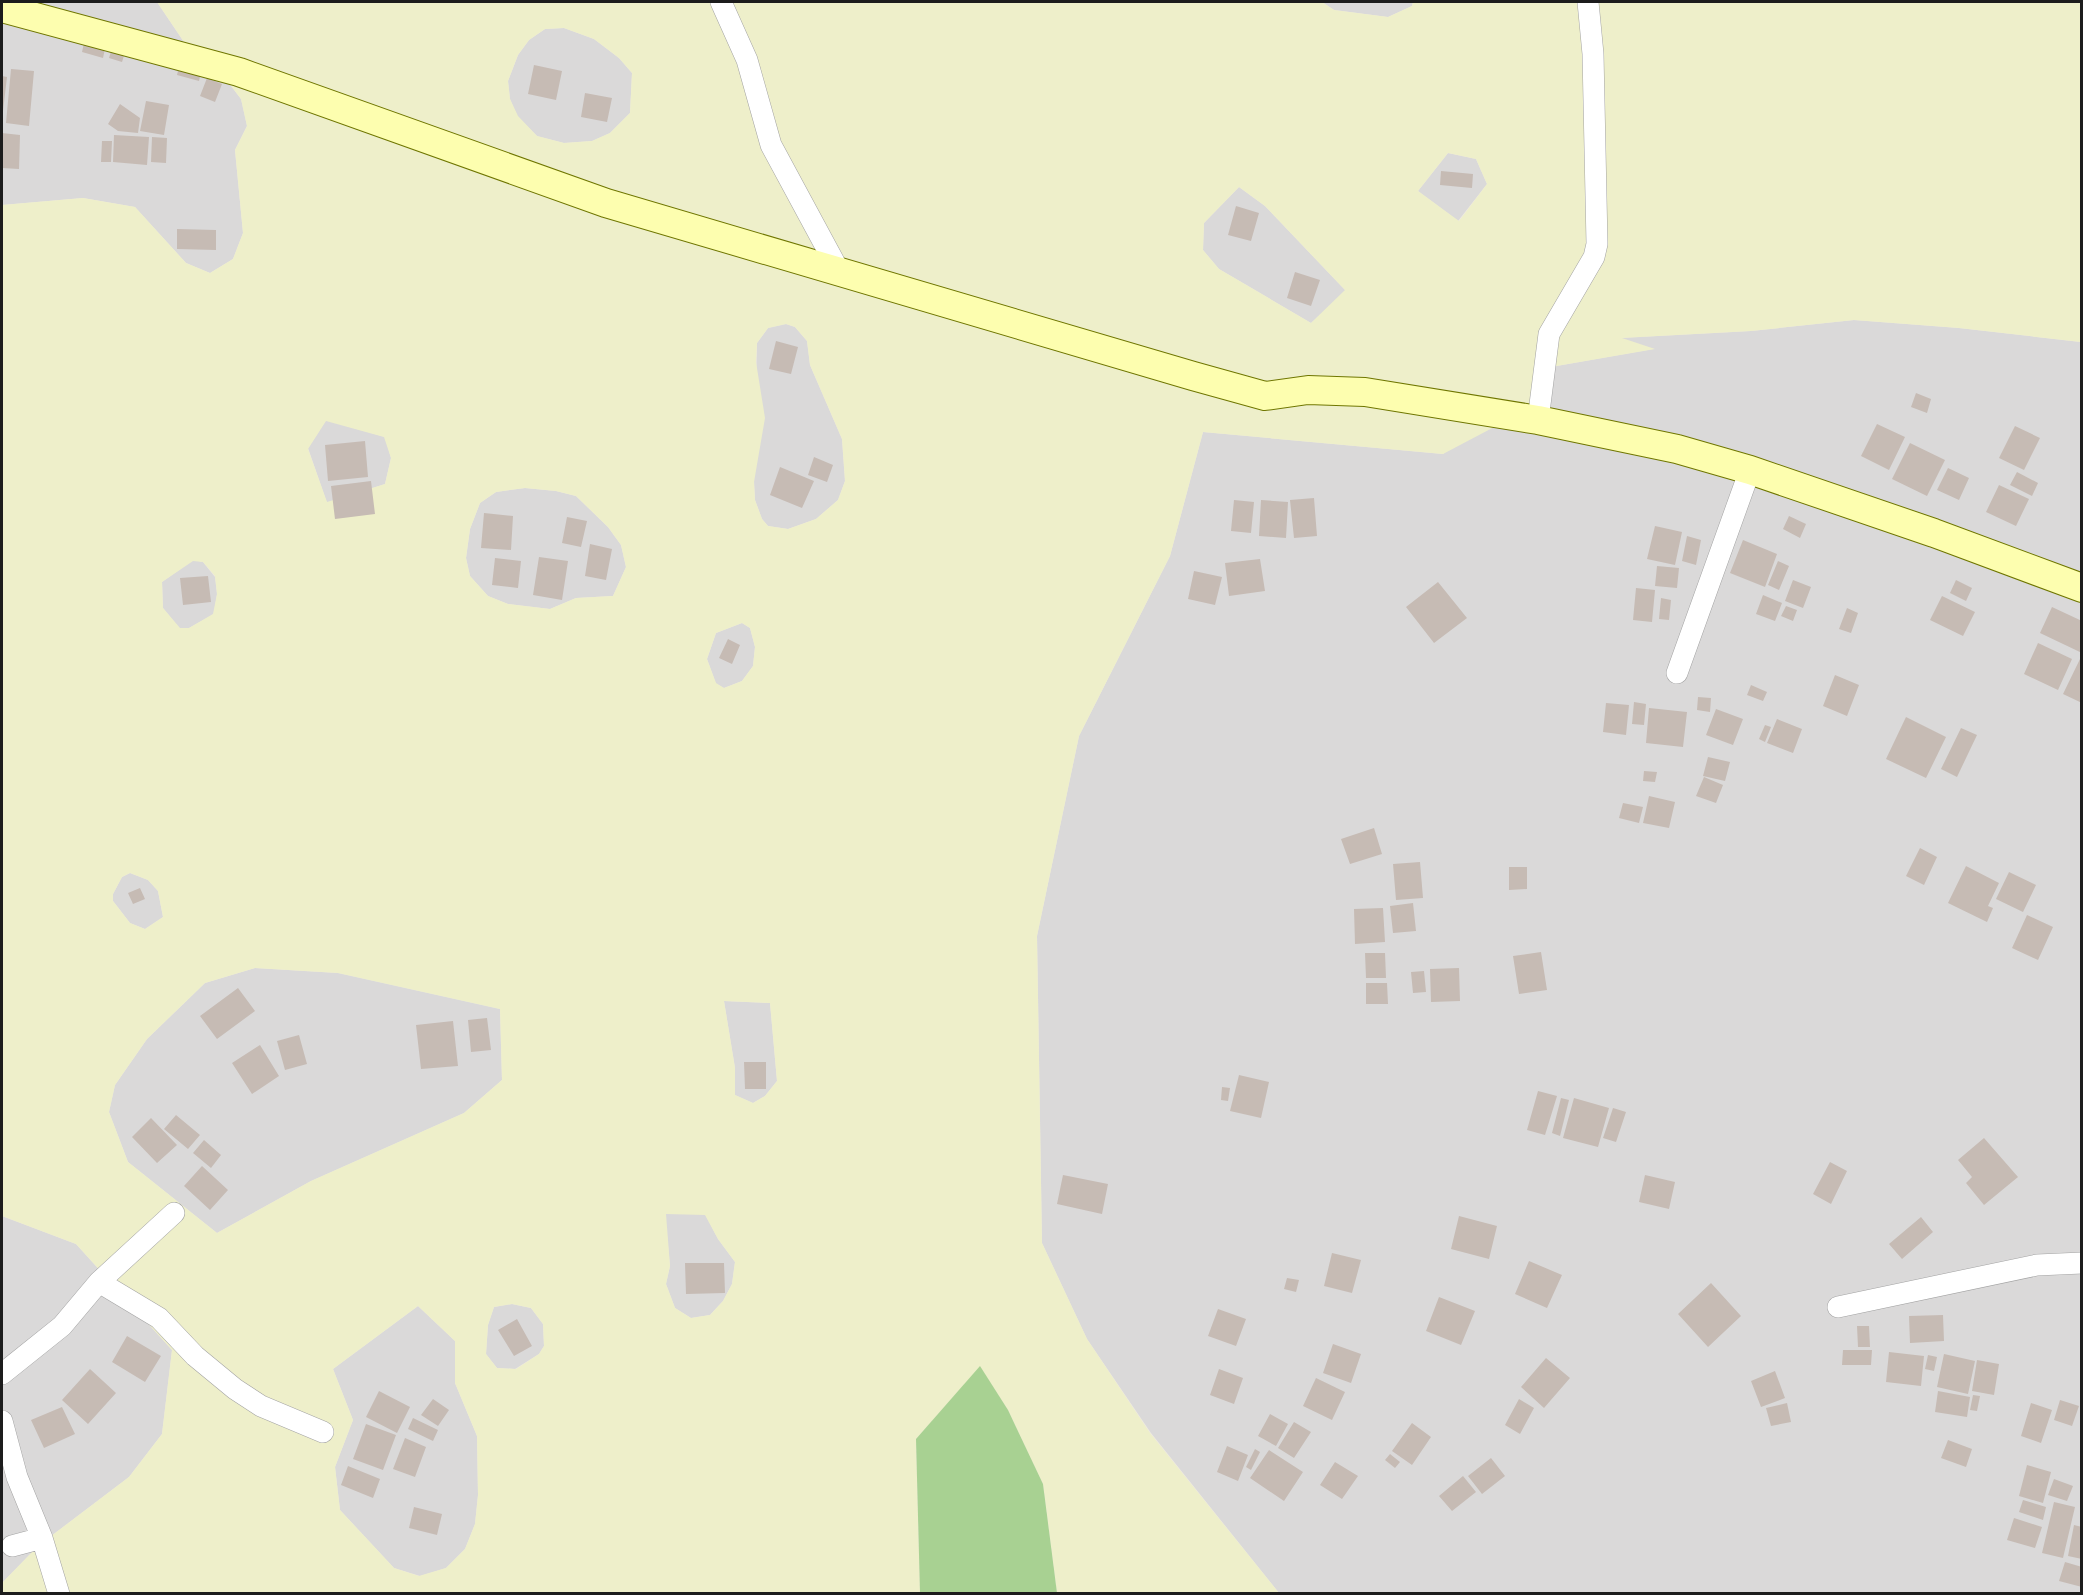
<svg xmlns="http://www.w3.org/2000/svg" width="2083" height="1595" font-family="Commissioner,sans-serif">
<style>
.residential{fill:#dad9d9}
.farmland{fill:#eeefca;fill-rule:evenodd}
.forest{fill:#a8d192}
.building{fill:#c6bbb4}
.lines{fill:none;stroke-linecap:round;stroke-linejoin:round}
.street-casing{stroke:#a3a3a3;stroke-width:22}
.secondary-casing{stroke:#6f7600;stroke-width:30}
.street{stroke:#fff;stroke-width:21}
.secondary{stroke:#fdfeaf;stroke-width:28}
</style>
<rect width="100%" height="100%" fill="#eee9e1"/>
<path class="residential" d="M 2,2 L 157,2 L 186,45 L 209,57 L 241,99 L 247,126 L 235,150 L 243,233 L 233,259 L 210,273 L 186,263 L 135,207 L 83,198 L 2,205 Z
M 1322,2 L 1413,2 L 1412,6 L 1388,17 L 1334,10 Z
M 564,28 L 594,39 L 619,58 L 632,73 L 630,113 L 610,133 L 592,141 L 564,143 L 537,136 L 517,116 L 510,99 L 508,81 L 518,55 L 529,40 L 545,29 Z
M 1448,153 L 1476,159 L 1487,184 L 1458,221 L 1418,191 Z
M 1239,187 L 1265,206 L 1346,291 L 1311,323 L 1219,269 L 1203,250 L 1204,223 Z
M 1854,320 L 1959,328 L 2081,342 L 2081,1593 L 1279,1593 L 1151,1433 L 1087,1339 L 1042,1243 L 1037,936 L 1079,736 L 1170,556 L 1203,432 L 1443,454 L 1545,368 L 1653,349 L 1619,338 L 1751,331 Z
M 786,324 L 795,327 L 807,341 L 810,365 L 842,439 L 845,481 L 838,500 L 816,519 L 788,529 L 768,526 L 762,519 L 755,500 L 754,482 L 757,343 L 768,328 Z
M 326,420 L 385,437 L 391,458 L 385,484 L 327,503 L 308,448 Z
M 525,488 L 556,491 L 576,496 L 608,527 L 621,545 L 626,567 L 613,596 L 576,598 L 550,609 L 508,604 L 488,596 L 470,576 L 466,558 L 470,529 L 480,503 L 496,492 Z
M 193,560 L 203,562 L 215,577 L 217,594 L 214,614 L 189,628 L 180,629 L 163,608 L 162,582 Z
M 742,623 L 750,628 L 755,647 L 753,666 L 742,681 L 724,688 L 716,684 L 707,659 L 716,633 Z
M 130,873 L 148,880 L 158,891 L 163,917 L 145,929 L 130,923 L 113,901 L 113,894 L 122,877 Z
M 255,968 L 338,973 L 500,1009 L 502,1080 L 464,1113 L 311,1181 L 217,1233 L 128,1162 L 109,1112 L 115,1085 L 147,1039 L 205,983 Z
M 724,1001 L 770,1003 L 777,1081 L 765,1096 L 753,1103 L 735,1095 L 735,1068 Z
M 665,1214 L 705,1214 L 718,1239 L 735,1262 L 732,1284 L 723,1301 L 710,1315 L 691,1318 L 675,1308 L 666,1284 L 670,1266 Z
M 2,1216 L 76,1244 L 172,1350 L 162,1434 L 129,1477 L 38,1546 L 2,1583 Z
M 512,1304 L 531,1308 L 543,1324 L 544,1346 L 539,1354 L 515,1369 L 497,1368 L 486,1354 L 488,1325 L 494,1307 Z
M 418,1306 L 455,1341 L 455,1383 L 477,1436 L 478,1495 L 475,1524 L 465,1549 L 446,1568 L 420,1576 L 394,1568 L 340,1510 L 335,1467 L 353,1420 L 333,1369 Z"/>
<path class="farmland" d="M 157,2 L 1322,2 L 1334,10 L 1388,17 L 1412,6 L 1413,2 L 2081,2 L 2081,342 L 1959,328 L 1854,320 L 1751,331 L 1622,338 L 1655,349 L 1545,368 L 1534,406 L 1443,454 L 1203,432 L 1170,556 L 1079,736 L 1037,936 L 1042,1243 L 1087,1339 L 1150,1433 L 1279,1593 L 1057,1593 L 1043,1484 L 1008,1410 L 980,1367 L 916,1439 L 920,1593 L 2,1594 L 2,1583 L 38,1546 L 129,1477 L 162,1434 L 172,1350 L 76,1244 L 2,1216 L 2,205 L 83,198 L 135,207 L 186,263 L 210,273 L 233,259 L 243,233 L 235,150 L 247,126 L 241,99 L 209,57 L 186,45 ZM 564,28 L 594,39 L 619,58 L 632,73 L 630,113 L 610,133 L 592,141 L 564,143 L 537,136 L 518,116 L 510,99 L 508,81 L 518,55 L 529,40 L 545,29 ZM 1448,153 L 1476,159 L 1487,184 L 1459,221 L 1418,191 ZM 1239,187 L 1265,206 L 1345,290 L 1311,323 L 1219,269 L 1203,250 L 1204,223 ZM 786,324 L 795,327 L 807,341 L 810,365 L 842,439 L 845,481 L 838,500 L 816,519 L 788,529 L 768,526 L 762,519 L 755,500 L 754,482 L 765,418 L 756,362 L 757,343 L 768,328 ZM 326,421 L 384,437 L 391,458 L 385,484 L 327,502 L 308,449 ZM 525,488 L 556,491 L 576,496 L 608,527 L 621,545 L 626,567 L 613,596 L 576,598 L 550,609 L 508,604 L 488,596 L 470,576 L 466,558 L 470,529 L 480,503 L 496,492 ZM 193,561 L 203,562 L 215,576 L 217,594 L 213,614 L 189,628 L 180,628 L 163,608 L 162,582 ZM 742,623 L 750,628 L 755,647 L 753,666 L 742,681 L 724,688 L 716,683 L 707,659 L 716,633 ZM 130,873 L 148,880 L 158,891 L 163,917 L 145,929 L 130,923 L 113,901 L 113,894 L 122,877 ZM 255,968 L 338,973 L 500,1009 L 502,1080 L 464,1113 L 311,1181 L 217,1233 L 128,1162 L 109,1112 L 115,1085 L 147,1039 L 205,983 ZM 724,1001 L 770,1003 L 777,1081 L 765,1096 L 753,1103 L 735,1095 L 735,1068 ZM 666,1214 L 705,1215 L 718,1239 L 735,1262 L 732,1284 L 723,1301 L 710,1315 L 691,1318 L 675,1308 L 666,1284 L 670,1266 ZM 512,1304 L 531,1308 L 543,1324 L 544,1346 L 539,1354 L 516,1369 L 497,1368 L 486,1354 L 488,1325 L 494,1307 ZM 418,1306 L 455,1341 L 455,1383 L 477,1436 L 478,1495 L 475,1524 L 465,1549 L 446,1568 L 419,1576 L 394,1568 L 340,1510 L 335,1467 L 353,1420 L 333,1369 Z"/>
<path class="forest" d="M 980,1366 L 1008,1410 L 1043,1484 L 1057,1593 L 920,1593 L 916,1439 Z"/>
<path class="building" d="M 85,39 L 106,44 L 103,58 L 82,52 Z
M 113,45 L 126,49 L 122,62 L 109,58 Z
M 180,62 L 202,68 L 199,81 L 177,75 Z
M 534,65 L 562,71 L 556,100 L 528,94 Z
M 11,69 L 34,71 L 29,126 L 6,123 Z
M 2,76 L 7,77 L 3,111 L 2,111 Z
M 207,78 L 222,84 L 215,102 L 200,96 Z
M 585,93 L 612,98 L 607,122 L 581,117 Z
M 146,101 L 169,105 L 164,135 L 140,131 Z
M 120,104 L 140,118 L 138,133 L 118,131 L 108,124 Z
M 2,133 L 20,135 L 19,169 L 2,168 Z
M 114,135 L 149,137 L 147,165 L 113,162 Z
M 152,137 L 167,138 L 166,163 L 151,162 Z
M 102,141 L 112,141 L 111,162 L 101,162 Z
M 1441,171 L 1473,174 L 1472,188 L 1440,185 Z
M 1236,206 L 1259,213 L 1251,241 L 1228,235 Z
M 177,229 L 216,230 L 216,250 L 177,249 Z
M 1295,272 L 1320,280 L 1311,306 L 1287,298 Z
M 776,341 L 798,347 L 791,374 L 769,369 Z
M 1916,393 L 1931,399 L 1927,413 L 1911,407 Z
M 1877,424 L 1905,437 L 1889,470 L 1861,456 Z
M 2015,426 L 2040,438 L 2024,470 L 1999,458 Z
M 365,441 L 368,477 L 328,481 L 325,445 Z
M 1910,443 L 1945,460 L 1927,496 L 1892,479 Z
M 814,457 L 833,465 L 827,482 L 808,475 Z
M 780,467 L 814,481 L 802,508 L 770,495 Z
M 1948,468 L 1969,478 L 1959,500 L 1937,490 Z
M 2017,472 L 2038,483 L 2032,496 L 2010,485 Z
M 371,481 L 375,514 L 335,519 L 331,486 Z
M 1999,485 L 2029,499 L 2016,526 L 1986,512 Z
M 1314,498 L 1317,536 L 1294,538 L 1290,500 Z
M 1234,500 L 1254,502 L 1251,533 L 1231,531 Z
M 1261,500 L 1288,502 L 1286,538 L 1259,536 Z
M 484,513 L 513,516 L 511,550 L 481,548 Z
M 1789,516 L 1806,524 L 1800,538 L 1783,529 Z
M 567,517 L 587,521 L 581,547 L 562,543 Z
M 1655,526 L 1682,532 L 1675,565 L 1647,559 Z
M 1687,536 L 1701,540 L 1696,565 L 1682,561 Z
M 1743,540 L 1777,554 L 1765,587 L 1730,573 Z
M 590,544 L 612,549 L 606,580 L 585,576 Z
M 539,557 L 568,561 L 562,600 L 533,595 Z
M 495,558 L 521,561 L 518,588 L 492,585 Z
M 1260,559 L 1265,591 L 1229,596 L 1225,563 Z
M 1778,561 L 1789,566 L 1779,590 L 1768,585 Z
M 1657,566 L 1679,568 L 1677,588 L 1655,586 Z
M 1194,571 L 1222,577 L 1215,605 L 1188,599 Z
M 208,576 L 211,602 L 183,605 L 180,578 Z
M 1793,580 L 1811,587 L 1803,608 L 1785,601 Z
M 1956,580 L 1972,588 L 1966,601 L 1950,593 Z
M 1438,582 L 1467,618 L 1434,643 L 1406,607 Z
M 1636,588 L 1655,590 L 1652,622 L 1633,620 Z
M 1763,595 L 1782,603 L 1775,621 L 1756,614 Z
M 1942,596 L 1975,612 L 1963,636 L 1930,620 Z
M 1661,598 L 1671,600 L 1669,620 L 1659,619 Z
M 1786,606 L 1797,610 L 1793,621 L 1781,616 Z
M 2052,607 L 2082,621 L 2082,653 L 2040,633 Z
M 1847,608 L 1858,613 L 1851,633 L 1839,629 Z
M 728,639 L 740,645 L 732,664 L 719,658 Z
M 2038,643 L 2072,659 L 2058,690 L 2024,674 Z
M 2080,659 L 2082,660 L 2082,703 L 2063,694 Z
M 1835,675 L 1859,685 L 1847,716 L 1823,706 Z
M 1751,685 L 1767,692 L 1763,701 L 1747,695 Z
M 1698,697 L 1711,698 L 1710,712 L 1697,710 Z
M 1634,702 L 1646,704 L 1644,725 L 1632,724 Z
M 1606,703 L 1629,705 L 1626,735 L 1603,732 Z
M 1649,708 L 1687,712 L 1683,747 L 1646,743 Z
M 1716,709 L 1743,719 L 1733,745 L 1706,735 Z
M 1906,717 L 1946,737 L 1926,778 L 1886,759 Z
M 1777,719 L 1802,729 L 1793,753 L 1767,743 Z
M 1765,725 L 1771,727 L 1765,742 L 1759,739 Z
M 1961,728 L 1977,735 L 1957,777 L 1941,769 Z
M 1708,757 L 1730,762 L 1725,781 L 1703,776 Z
M 1644,771 L 1657,772 L 1655,782 L 1643,781 Z
M 1704,777 L 1723,785 L 1716,803 L 1696,796 Z
M 1649,796 L 1675,802 L 1669,828 L 1643,823 Z
M 1623,803 L 1643,807 L 1639,823 L 1619,818 Z
M 1374,828 L 1382,854 L 1350,864 L 1341,839 Z
M 1920,848 L 1937,857 L 1924,885 L 1906,876 Z
M 1420,862 L 1423,898 L 1396,900 L 1393,864 Z
M 1966,866 L 1999,883 L 1988,906 L 1993,908 L 1987,922 L 1948,903 Z
M 1509,867 L 1527,867 L 1527,889 L 1509,890 Z
M 2009,872 L 2036,885 L 2023,912 L 1996,899 Z
M 140,888 L 145,899 L 133,904 L 128,893 Z
M 1413,903 L 1416,931 L 1393,933 L 1390,906 Z
M 1383,908 L 1385,942 L 1355,944 L 1354,909 Z
M 2027,915 L 2053,927 L 2038,960 L 2012,948 Z
M 1541,952 L 1547,990 L 1519,994 L 1513,956 Z
M 1365,953 L 1385,953 L 1386,978 L 1366,978 Z
M 1459,968 L 1460,1001 L 1431,1002 L 1430,969 Z
M 1424,971 L 1426,992 L 1413,993 L 1411,972 Z
M 1366,983 L 1387,983 L 1388,1004 L 1366,1004 Z
M 238,988 L 255,1011 L 217,1039 L 200,1016 Z
M 487,1018 L 491,1050 L 471,1052 L 468,1020 Z
M 453,1021 L 458,1066 L 421,1069 L 416,1025 Z
M 299,1035 L 307,1064 L 285,1070 L 277,1041 Z
M 260,1045 L 279,1076 L 252,1094 L 232,1063 Z
M 744,1062 L 766,1062 L 766,1089 L 745,1089 Z
M 1239,1075 L 1269,1082 L 1261,1118 L 1230,1111 Z
M 1222,1087 L 1230,1088 L 1228,1101 L 1221,1100 Z
M 1538,1091 L 1557,1096 L 1545,1135 L 1527,1130 Z
M 1561,1098 L 1569,1100 L 1560,1136 L 1552,1133 Z
M 1574,1098 L 1609,1108 L 1598,1147 L 1563,1138 Z
M 1613,1108 L 1626,1112 L 1616,1142 L 1603,1138 Z
M 176,1115 L 200,1135 L 188,1149 L 164,1129 Z
M 151,1118 L 177,1145 L 157,1163 L 132,1137 Z
M 1984,1138 L 2018,1177 L 1984,1205 L 1966,1183 L 1972,1177 L 1958,1160 Z
M 204,1140 L 221,1155 L 211,1168 L 193,1153 Z
M 1830,1162 L 1847,1171 L 1831,1204 L 1813,1194 Z
M 202,1166 L 228,1190 L 210,1210 L 184,1186 Z
M 1063,1175 L 1108,1184 L 1102,1214 L 1057,1204 Z
M 1645,1175 L 1675,1182 L 1669,1209 L 1639,1202 Z
M 1459,1216 L 1497,1226 L 1489,1259 L 1451,1249 Z
M 1921,1217 L 1933,1232 L 1902,1259 L 1889,1244 Z
M 1332,1253 L 1361,1260 L 1352,1293 L 1324,1286 Z
M 1529,1261 L 1562,1275 L 1547,1308 L 1515,1294 Z
M 685,1263 L 724,1263 L 725,1293 L 686,1294 Z
M 1287,1278 L 1299,1280 L 1296,1292 L 1284,1289 Z
M 1711,1283 L 1741,1316 L 1708,1347 L 1678,1314 Z
M 1439,1297 L 1475,1311 L 1461,1345 L 1426,1331 Z
M 1218,1309 L 1246,1319 L 1236,1346 L 1208,1336 Z
M 1943,1315 L 1944,1341 L 1910,1343 L 1909,1316 Z
M 517,1319 L 532,1346 L 514,1356 L 498,1330 Z
M 1857,1326 L 1869,1326 L 1870,1347 L 1858,1347 Z
M 127,1336 L 161,1356 L 145,1382 L 112,1362 Z
M 1333,1344 L 1361,1354 L 1351,1383 L 1323,1373 Z
M 1843,1350 L 1872,1350 L 1871,1365 L 1842,1365 Z
M 1889,1352 L 1924,1356 L 1921,1386 L 1886,1382 Z
M 1944,1354 L 1975,1361 L 1968,1394 L 1937,1387 Z
M 1928,1355 L 1937,1357 L 1934,1371 L 1925,1369 Z
M 1546,1358 L 1570,1378 L 1544,1408 L 1521,1387 Z
M 1977,1360 L 1999,1364 L 1994,1395 L 1972,1391 Z
M 90,1369 L 116,1393 L 88,1424 L 62,1400 Z
M 1219,1369 L 1243,1378 L 1234,1404 L 1210,1395 Z
M 1775,1371 L 1785,1398 L 1761,1407 L 1751,1381 Z
M 1316,1378 L 1345,1392 L 1332,1420 L 1303,1406 Z
M 379,1391 L 410,1407 L 397,1433 L 366,1417 Z
M 1938,1391 L 1970,1397 L 1967,1417 L 1935,1412 Z
M 1973,1395 L 1980,1396 L 1977,1411 L 1970,1410 Z
M 433,1399 L 449,1410 L 438,1426 L 421,1415 Z
M 1519,1399 L 1534,1408 L 1520,1434 L 1505,1425 Z
M 2060,1400 L 2079,1406 L 2072,1426 L 2054,1420 Z
M 1787,1403 L 1791,1422 L 1771,1426 L 1766,1408 Z
M 2031,1403 L 2052,1410 L 2041,1443 L 2021,1436 Z
M 62,1407 L 75,1434 L 44,1448 L 31,1420 Z
M 1270,1414 L 1288,1424 L 1276,1446 L 1258,1436 Z
M 413,1418 L 438,1430 L 433,1441 L 408,1429 Z
M 1294,1422 L 1311,1432 L 1294,1458 L 1278,1448 Z
M 1412,1423 L 1431,1437 L 1412,1465 L 1392,1451 Z
M 366,1424 L 396,1435 L 383,1470 L 353,1459 Z
M 405,1438 L 426,1447 L 415,1477 L 393,1469 Z
M 1948,1440 L 1972,1449 L 1966,1467 L 1941,1458 Z
M 1227,1446 L 1248,1455 L 1238,1481 L 1217,1472 Z
M 1255,1449 L 1260,1452 L 1251,1470 L 1246,1467 Z
M 1269,1450 L 1303,1472 L 1284,1501 L 1250,1478 Z
M 1390,1454 L 1400,1462 L 1395,1468 L 1385,1460 Z
M 1491,1458 L 1505,1476 L 1482,1494 L 1468,1476 Z
M 1335,1462 L 1358,1476 L 1342,1499 L 1320,1485 Z
M 2027,1465 L 2051,1472 L 2043,1503 L 2019,1496 Z
M 348,1466 L 380,1479 L 373,1498 L 341,1485 Z
M 1463,1476 L 1476,1492 L 1452,1511 L 1439,1496 Z
M 2054,1479 L 2073,1486 L 2067,1501 L 2048,1495 Z
M 2023,1500 L 2046,1507 L 2043,1520 L 2019,1512 Z
M 2054,1502 L 2075,1507 L 2063,1558 L 2042,1553 Z
M 414,1507 L 442,1514 L 437,1535 L 409,1528 Z
M 2014,1518 L 2042,1527 L 2035,1548 L 2007,1540 Z
M 2074,1525 L 2082,1527 L 2082,1559 L 2068,1556 Z
M 2065,1562 L 2082,1567 L 2082,1587 L 2059,1581 Z"/>
<g class="lines">
<defs>
<path id="street" d="M 721,2 L 747,60 L 771,145 L 839,271
M 1538,420 L 1549,334 L 1594,257 L 1597,244 L 1593,54 L 1588,2
M 1677,673 L 1750,470
M 99,1282 L 159,1318 L 195,1356 L 235,1389 L 261,1406 L 323,1432
M 1838,1307 L 2037,1265 L 2082,1263
M 2,1374 L 62,1326 L 99,1282 L 174,1213
M 2,1421 L 17,1477 L 42,1538 L 59,1594
M 12,1546 L 42,1538"/>
<path id="secondary" d="M 2,8 L 239,72 L 606,203 L 1193,376 L 1265,396 L 1308,390 L 1365,392 L 1538,420 L 1677,449 L 1750,470 L 1934,533 L 2082,588"/>
</defs>
<use href="#street" class="street-casing"/>
<use href="#secondary" class="secondary-casing"/>
<use href="#street" class="street"/>
<use href="#secondary" class="secondary"/>
</g>
<rect width="2083" height="1595" fill="none" stroke="#1c1c1c" stroke-width="6"/>
</svg>
